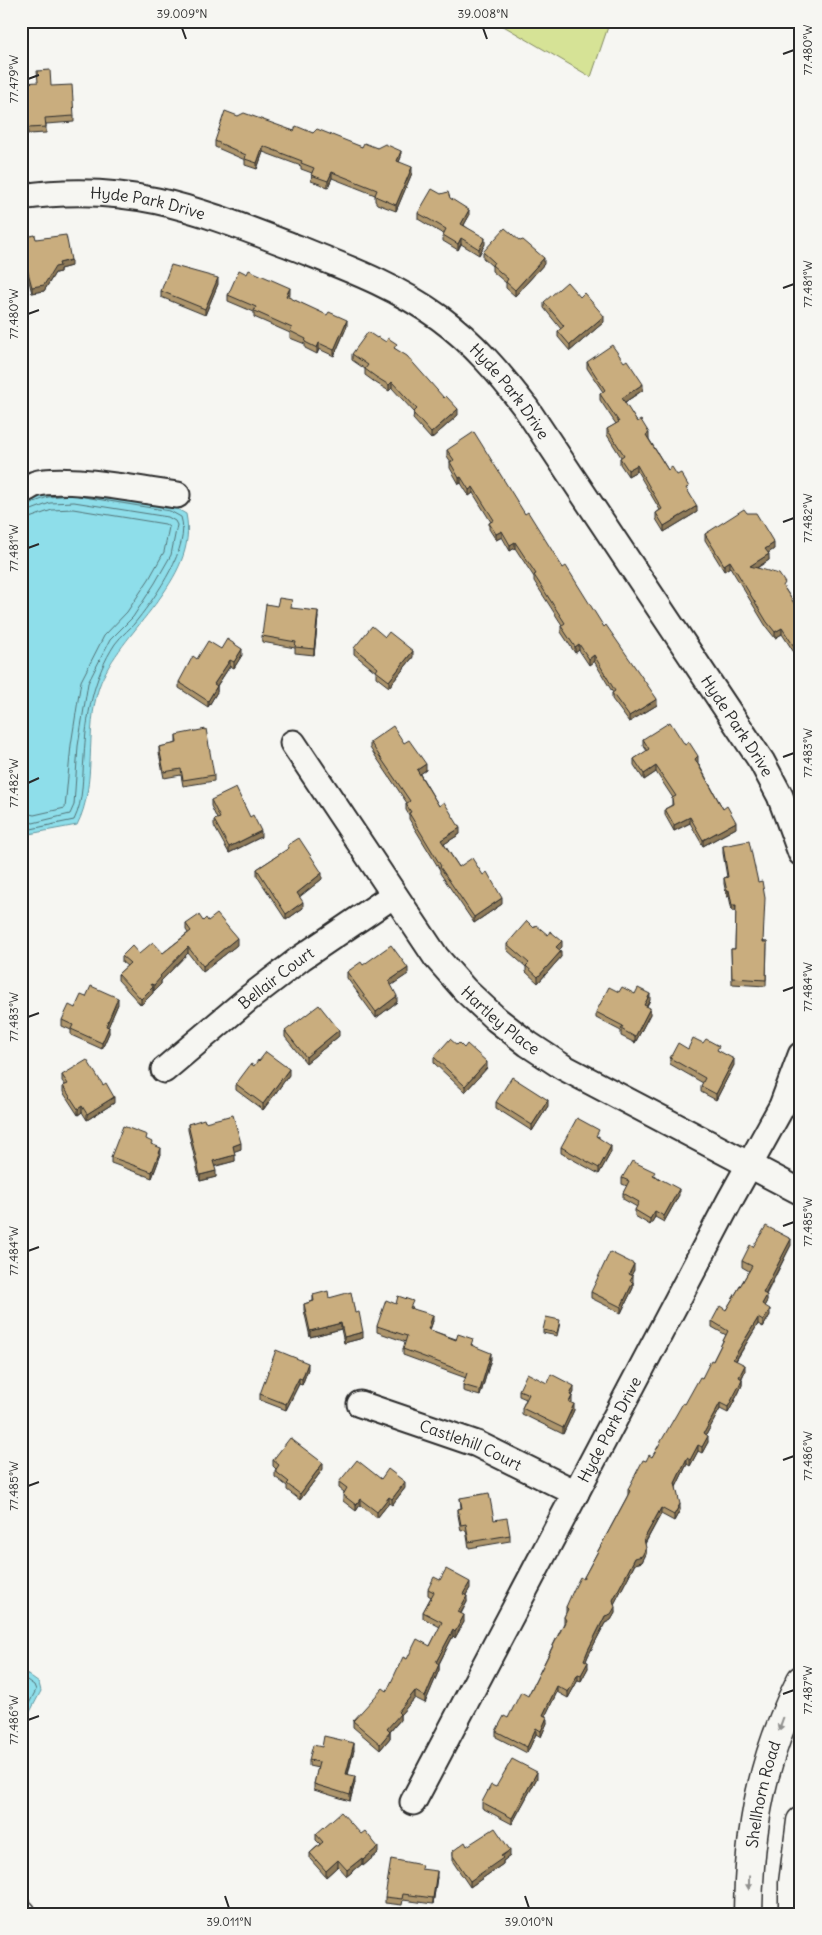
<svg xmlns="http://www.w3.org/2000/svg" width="822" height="1935" font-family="Delius,sans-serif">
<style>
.green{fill:#d6e396;stroke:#808760}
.water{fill:#8edeea;stroke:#66969e}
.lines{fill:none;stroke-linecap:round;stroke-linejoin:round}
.shore{stroke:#537377;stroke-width:1}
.minor-casing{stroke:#2b2b2b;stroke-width:29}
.major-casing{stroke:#2b2b2b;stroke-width:31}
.minor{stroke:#f6f6f2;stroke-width:25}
.major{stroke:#f6f6f2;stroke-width:28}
.wall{fill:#ad956c;stroke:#2b2b2b}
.shaded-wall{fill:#8d7958;stroke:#2b2b2b}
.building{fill:#c9ad7e;stroke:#2b2b2b}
.oneway{fill:#90908e}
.ticks{fill:none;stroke:#2b2b2b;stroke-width:2}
.labels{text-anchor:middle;stroke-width:4;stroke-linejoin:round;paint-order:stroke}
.street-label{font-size:16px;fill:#2b2b2b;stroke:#f6f6f2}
.neatline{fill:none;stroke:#2b2b2b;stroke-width:2}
.ticks-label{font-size:12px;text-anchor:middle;fill:#2b2b2b}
</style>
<rect width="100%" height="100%" fill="#f6f6f2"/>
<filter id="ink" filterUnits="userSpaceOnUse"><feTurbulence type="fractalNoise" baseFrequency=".02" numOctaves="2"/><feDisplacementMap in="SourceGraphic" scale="10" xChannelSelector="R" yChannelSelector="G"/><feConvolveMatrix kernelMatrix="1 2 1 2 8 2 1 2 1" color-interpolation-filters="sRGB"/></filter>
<g filter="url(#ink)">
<path class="green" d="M 495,21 L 610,21 L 591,77 Z"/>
<path class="water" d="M 74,490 L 172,506 L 186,514 C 200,581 119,630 99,687 C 84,731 98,784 77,825 L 29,834 L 21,829 L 21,503 L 47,492 Z
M 21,1670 L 39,1683 L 41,1691 L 21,1729 Z"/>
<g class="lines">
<path class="shore" d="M 21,507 L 48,497 L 71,495
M 21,514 L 50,503 L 74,502 L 168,517 L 175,521 L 177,525 L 171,555 L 155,583 L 133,617 L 110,640 L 88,683 L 78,746 L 74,805 L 70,814 L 33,823 L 21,819
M 21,521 L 52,510 L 73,509 L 165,524 L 169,527 L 164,552 L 149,579 L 127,612 L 104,636 L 81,681 L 71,745 L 65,808 L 34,815 L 21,812
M 21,826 L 31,829 L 74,820 C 84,800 82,778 84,757 C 86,718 93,677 115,644 C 121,635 132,628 138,619 C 156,596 191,547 181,517 L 170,511 L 78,496
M 21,1676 L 34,1685 L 36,1690 L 21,1719"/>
<defs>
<g id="minor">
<path id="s1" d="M 21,197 C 130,181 198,210 297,248 C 347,268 396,286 440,318 C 474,343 501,375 526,408 L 762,762 L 780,796 L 801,853"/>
<path d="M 21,491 C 26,489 30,486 35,484 C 63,475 145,491 177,495"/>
<path id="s2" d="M 293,743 L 436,957 L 465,990 L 496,1019 L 528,1044 L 563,1067 L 801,1192"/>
<path id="s3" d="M 164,1070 L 249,998 L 301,958 L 394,895"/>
<path id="s4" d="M 360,1404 L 477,1444 L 576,1493"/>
<path id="s5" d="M 413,1802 L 730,1200 L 782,1106 L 801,1055"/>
</g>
<g id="major">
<path d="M 21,1913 L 22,1914"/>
<path id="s6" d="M 748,1914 C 749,1826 762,1759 801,1680"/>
<path d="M 793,1914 L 793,1883 L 801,1821"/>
</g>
</defs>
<use href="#minor" class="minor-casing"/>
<use href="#major" class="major-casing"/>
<use href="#minor" class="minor"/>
<use href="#major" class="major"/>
</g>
<path class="wall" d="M 24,83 L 51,86 L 74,116 L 74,122 L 46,124 L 46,133 L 28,134 Z
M 238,116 L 294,131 L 313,133 L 362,147 L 377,148 L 401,157 L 399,162 L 412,173 L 396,211 L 377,204 L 375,201 L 375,195 L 332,178 L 328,187 L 311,181 L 312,173 L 301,169 L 301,166 L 263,152 L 257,169 L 245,165 L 245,160 L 215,147 L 215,141 Z
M 441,194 L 450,198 L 469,216 L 464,225 L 485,244 L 479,255 L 461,244 L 458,250 L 443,241 L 443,234 L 418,219 L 418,213 Z
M 21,238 L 36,239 L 71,266 L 60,269 L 60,272 L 55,273 L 44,291 L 32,293 L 21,252 Z
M 483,252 L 544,264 L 515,296 L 506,288 L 506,283 L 492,271 L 492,266 L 483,258 Z
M 218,284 L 205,315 L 161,297 L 161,291 Z
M 290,294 L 288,297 L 347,326 L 334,356 L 319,349 L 317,354 L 305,348 L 305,344 L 290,338 L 290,333 L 254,317 L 254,312 L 228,301 L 228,295 Z
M 580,297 L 604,322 L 570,351 L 558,337 L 558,331 L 561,329 L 544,308 L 544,302 Z
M 377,338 L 397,350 L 458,415 L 431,439 L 413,419 L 414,412 L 392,388 L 389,391 L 376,383 L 365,375 L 365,369 L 352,360 L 352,354 Z
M 587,362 L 643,390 L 624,403 L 649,439 L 668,470 L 689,493 L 697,512 L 664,532 L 656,519 L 656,513 L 660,510 L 637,471 L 628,476 L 620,464 L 620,458 L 621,457 L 607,435 L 607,429 L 616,424 L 600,400 L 600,394 L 603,392 L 587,368 Z
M 447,450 L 525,514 L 563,568 L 657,705 L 629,722 L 612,699 L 612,693 L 613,693 L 594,661 L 589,665 L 579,650 L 575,653 L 561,632 L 561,626 L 562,625 L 534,581 L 534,577 L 515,548 L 510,551 L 502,537 L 496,540 L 489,529 L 489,523 L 491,522 L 473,493 L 469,496 L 461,483 L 459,484 L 450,468 L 450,462 L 451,462 L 447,456 Z
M 747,513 L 774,549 L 768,553 L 769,560 L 757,568 L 785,589 L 801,614 L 801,663 L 782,634 L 775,638 L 767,628 L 730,567 L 724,571 L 705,540 L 705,534 Z
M 292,608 L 318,617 L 314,655 L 295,653 L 295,648 L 262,642 L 262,636 Z
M 385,637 L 413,657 L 389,687 L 376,677 L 376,672 L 354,654 L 354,648 Z
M 221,649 L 242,655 L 234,668 L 230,666 L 217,686 L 217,692 L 208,707 L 179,688 L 179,682 Z
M 176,735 L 214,775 L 214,781 L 183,786 L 181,775 L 164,778 L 159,753 L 159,747 L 176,744 Z
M 643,739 L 685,745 L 698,762 L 698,763 L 723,809 L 736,828 L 703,846 L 690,823 L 674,831 L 665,815 L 665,809 L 672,805 L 672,798 L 673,798 L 656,772 L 644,780 L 634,765 L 634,759 L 647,751 L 643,745 Z
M 370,742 L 404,743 L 426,770 L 420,774 L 439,806 L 460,834 L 444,844 L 459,867 L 502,904 L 474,923 L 440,873 L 440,870 L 409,819 L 409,815 L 406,810 L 406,804 L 407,803 L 370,748 Z
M 211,800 L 261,837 L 229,853 L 214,826 L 214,820 L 217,819 L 211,806 Z
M 288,845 L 322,879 L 299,897 L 303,908 L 286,920 L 257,876 L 257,869 L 288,849 Z
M 723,846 L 764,942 L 767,942 L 766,986 L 732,984 L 731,949 L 735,949 L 736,911 L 732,911 L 729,896 L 727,897 L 724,884 L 724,878 L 727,877 L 723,853 Z
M 203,921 L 208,921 L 237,945 L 203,972 L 188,953 L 161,981 L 161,984 L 153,991 L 153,993 L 141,1005 L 118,980 L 118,974 L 127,966 L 122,962 L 122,956 L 163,953 L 188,933 L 186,930 L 186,924 Z
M 534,928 L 562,947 L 559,950 L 561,957 L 538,983 L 526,972 L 526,967 L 507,950 L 507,944 Z
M 363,965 L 408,974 L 391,985 L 397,1002 L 376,1018 L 347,978 L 347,972 Z
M 619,992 L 635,994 L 650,1000 L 647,1006 L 650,1014 L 635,1043 L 621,1036 L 621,1031 L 596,1018 L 596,1012 Z
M 86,997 L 118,1004 L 108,1027 L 109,1033 L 102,1049 L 71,1035 L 71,1030 L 62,1026 L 62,1020 Z
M 285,1031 L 339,1036 L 306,1063 L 285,1037 Z
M 457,1045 L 487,1068 L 465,1092 L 434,1063 L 434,1057 Z
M 688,1049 L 719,1051 L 734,1065 L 716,1100 L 701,1092 L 701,1086 L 703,1083 L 670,1064 L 670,1058 Z
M 254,1066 L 289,1075 L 263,1110 L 236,1090 L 236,1084 Z
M 62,1075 L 114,1103 L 87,1120 L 82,1112 L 78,1115 L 63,1092 L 63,1086 L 65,1085 L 62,1081 Z
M 496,1102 L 548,1106 L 532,1131 L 496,1108 Z
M 205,1122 L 241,1149 L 234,1151 L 235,1161 L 214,1166 L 216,1177 L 200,1181 L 188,1130 L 188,1124 Z
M 599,1136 L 599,1138 L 611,1152 L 599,1174 L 561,1153 L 561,1147 Z
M 147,1140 L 161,1154 L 152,1178 L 111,1163 L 111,1157 Z
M 655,1175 L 679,1195 L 664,1222 L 655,1217 L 650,1225 L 635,1216 L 635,1210 L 637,1207 L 623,1199 L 623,1193 L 627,1186 L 622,1184 L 622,1178 Z
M 791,1245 L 766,1295 L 767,1301 L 764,1306 L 770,1315 L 763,1327 L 758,1324 L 736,1361 L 745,1371 L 742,1378 L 742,1385 L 739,1392 L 728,1413 L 720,1409 L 706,1435 L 708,1442 L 702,1453 L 698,1451 L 690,1466 L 687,1464 L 676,1487 L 680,1510 L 674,1521 L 661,1514 L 645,1544 L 646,1554 L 642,1562 L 635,1564 L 614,1604 L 615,1613 L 611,1620 L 605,1623 L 588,1656 L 586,1661 L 588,1668 L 581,1681 L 578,1680 L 568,1698 L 557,1692 L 545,1716 L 547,1723 L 541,1737 L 536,1734 L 527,1753 L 496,1737 L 496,1731 L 528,1696 L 564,1623 L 564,1617 L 566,1613 L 566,1607 L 583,1579 L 628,1495 L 628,1489 L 646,1461 L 652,1457 L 713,1361 L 726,1335 L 712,1327 L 712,1321 L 726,1310 L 749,1271 L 742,1267 L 742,1261 L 753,1247 Z
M 634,1270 L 631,1275 L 633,1276 L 633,1288 L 621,1313 L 591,1298 L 591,1292 Z
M 313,1295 L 329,1298 L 355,1313 L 363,1338 L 344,1343 L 341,1329 L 310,1337 L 304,1310 L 304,1304 L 313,1301 Z
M 396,1304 L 413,1307 L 412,1308 L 433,1321 L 430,1330 L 473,1345 L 472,1346 L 491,1359 L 480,1396 L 463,1391 L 463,1385 L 466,1378 L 403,1355 L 403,1349 L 406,1342 L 377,1332 L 377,1326 Z
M 560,1323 L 557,1336 L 543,1333 L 543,1330 Z
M 308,1369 L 302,1385 L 299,1384 L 286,1410 L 260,1400 L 260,1394 Z
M 547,1383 L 574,1392 L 572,1396 L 572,1403 L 574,1410 L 563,1434 L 522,1414 L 522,1408 L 526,1399 L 519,1396 L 519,1390 Z
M 273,1460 L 323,1469 L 300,1500 L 287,1490 L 287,1486 L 275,1477 L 275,1471 L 276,1469 L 273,1466 Z
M 381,1479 L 405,1488 L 392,1505 L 389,1503 L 377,1518 L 360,1505 L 356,1511 L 343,1501 L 343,1495 L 344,1492 L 339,1488 L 339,1482 Z
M 460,1498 L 494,1520 L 510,1535 L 510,1541 L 469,1548 L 466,1530 L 461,1531 L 458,1515 L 458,1509 L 461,1508 Z
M 440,1580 L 470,1588 L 466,1595 L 467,1602 L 461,1614 L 464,1622 L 455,1638 L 453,1636 L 439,1664 L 439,1670 L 425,1703 L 415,1698 L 400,1715 L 400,1720 L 390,1732 L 390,1738 L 380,1750 L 353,1727 L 353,1721 L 387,1691 L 407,1659 L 430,1646 L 440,1627 L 423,1618 L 423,1612 L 431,1597 L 428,1595 L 428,1589 Z
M 322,1747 L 354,1750 L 348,1775 L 355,1782 L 350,1801 L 314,1790 L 314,1784 L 318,1768 L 309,1766 L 309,1760 Z
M 537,1778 L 512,1824 L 482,1808 L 482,1802 Z
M 316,1834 L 378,1853 L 363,1866 L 362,1864 L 347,1876 L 338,1866 L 326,1877 L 310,1859 L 310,1853 L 320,1844 L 316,1840 Z
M 467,1846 L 510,1856 L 503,1861 L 503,1864 L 470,1887 L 453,1862 L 453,1851 Z
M 422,1869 L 437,1877 L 433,1904 L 403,1900 L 402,1905 L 385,1903 L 385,1897 Z"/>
<path class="shaded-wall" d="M 263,146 L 263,152 L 257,169 L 257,163 Z
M 401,151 L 401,157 L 397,167 L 397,161 Z
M 412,167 L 412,173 L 396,211 L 396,205 Z
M 332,172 L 332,178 L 328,187 L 328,181 Z
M 469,210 L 469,216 L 461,230 L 461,224 Z
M 461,238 L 461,244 L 458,250 L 458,244 Z
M 485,238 L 485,244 L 479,255 L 479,249 Z
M 544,258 L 544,264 L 515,296 L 515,290 Z
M 71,260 L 71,266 L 60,269 L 60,272 L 55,273 L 44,291 L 32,293 L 32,287 L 59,263 Z
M 218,278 L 218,284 L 205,315 L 205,309 Z
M 290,288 L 290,294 L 286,302 L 286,296 Z
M 604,316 L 604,322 L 570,351 L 570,345 Z
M 347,320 L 347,326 L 334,356 L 334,350 Z
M 319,343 L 319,349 L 317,354 L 317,348 Z
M 392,382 L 392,388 L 389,391 L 389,385 Z
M 643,384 L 643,390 L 622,404 L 622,398 Z
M 458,409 L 458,415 L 431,439 L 431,433 Z
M 649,433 L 649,439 L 646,441 L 646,435 Z
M 637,465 L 637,471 L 628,476 L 628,470 Z
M 461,477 L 461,483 L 459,484 L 459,478 Z
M 473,487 L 473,493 L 469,496 L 469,490 Z
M 697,506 L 697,512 L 664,532 L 664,526 Z
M 502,531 L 502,537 L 496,540 L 496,534 Z
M 515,542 L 515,548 L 510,551 L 510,545 Z
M 774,543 L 774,549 L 765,555 L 765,549 Z
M 769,554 L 769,560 L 750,572 L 750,566 Z
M 730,561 L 730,567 L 724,571 L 724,565 Z
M 318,611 L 318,617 L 314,655 L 314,649 Z
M 782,628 L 782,634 L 775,638 L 775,632 Z
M 579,644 L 579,650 L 575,653 L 575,647 Z
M 242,649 L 242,655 L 234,668 L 234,662 Z
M 413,651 L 413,657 L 389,687 L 389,681 Z
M 594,655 L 594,661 L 589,665 L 589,659 Z
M 230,660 L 230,666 L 214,690 L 214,684 Z
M 217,686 L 217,692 L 208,707 L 208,701 Z
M 657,699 L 657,705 L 629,722 L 629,716 Z
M 698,756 L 698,762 L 695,765 L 695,759 Z
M 426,764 L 426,770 L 417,776 L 417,770 Z
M 656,766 L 656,772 L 644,780 L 644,774 Z
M 690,817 L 690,823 L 674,831 L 674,825 Z
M 736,822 L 736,828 L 703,846 L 703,840 Z
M 460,828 L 460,834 L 441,846 L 441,840 Z
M 261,831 L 261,837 L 229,853 L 229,847 Z
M 322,873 L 322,879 L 297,899 L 297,893 Z
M 729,890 L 729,896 L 727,897 L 727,891 Z
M 502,898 L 502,904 L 474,923 L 474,917 Z
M 303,902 L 303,908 L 286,920 L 286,914 Z
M 732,905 L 736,905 L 736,911 L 732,911 Z
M 237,938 L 237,945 L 203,972 L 203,966 Z
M 562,941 L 562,947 L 556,953 L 556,947 Z
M 188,947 L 188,953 L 161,981 L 161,984 L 154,991 L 154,985 L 160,976 Z
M 561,951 L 561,957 L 538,983 L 538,977 Z
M 408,968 L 408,974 L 389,987 L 389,981 Z
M 153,987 L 153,993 L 141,1005 L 141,999 Z
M 650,994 L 650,1000 L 644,1011 L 644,1005 Z
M 397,996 L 397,1002 L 376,1018 L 376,1012 Z
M 118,998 L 118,1004 L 106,1032 L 106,1026 Z
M 650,1008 L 650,1014 L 635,1043 L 635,1037 Z
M 109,1027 L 109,1033 L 102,1049 L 102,1043 Z
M 339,1030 L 339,1036 L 306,1063 L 306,1057 Z
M 734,1059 L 734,1065 L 716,1100 L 716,1094 Z
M 487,1062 L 487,1068 L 465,1092 L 465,1086 Z
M 289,1069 L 289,1075 L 263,1110 L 263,1104 Z
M 114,1097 L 114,1103 L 87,1120 L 87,1114 Z
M 548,1100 L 548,1106 L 532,1131 L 532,1125 Z
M 82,1106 L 82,1112 L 78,1115 L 78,1109 Z
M 241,1143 L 241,1149 L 233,1152 L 233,1146 Z
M 611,1146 L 611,1152 L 599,1174 L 599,1168 Z
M 161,1148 L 161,1154 L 152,1178 L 152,1172 Z
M 235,1155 L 235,1161 L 213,1167 L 213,1161 Z
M 216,1171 L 216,1177 L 200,1181 L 200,1175 Z
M 679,1189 L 679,1195 L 664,1222 L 664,1216 Z
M 655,1211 L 655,1217 L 650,1225 L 650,1219 Z
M 791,1239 L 791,1245 L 763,1299 L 763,1293 Z
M 634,1264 L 634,1270 L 629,1280 L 629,1274 Z
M 633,1282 L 633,1288 L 621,1313 L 621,1307 Z
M 767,1295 L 767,1301 L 762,1310 L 762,1304 Z
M 770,1309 L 770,1315 L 763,1327 L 763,1321 Z
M 433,1315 L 433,1321 L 428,1335 L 428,1329 Z
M 758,1318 L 758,1324 L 733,1365 L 733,1359 Z
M 341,1323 L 341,1329 L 310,1337 L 310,1331 Z
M 363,1332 L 363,1338 L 344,1343 L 344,1337 Z
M 491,1353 L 491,1359 L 480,1396 L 480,1390 Z
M 308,1363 L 308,1369 L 302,1385 L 302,1379 Z
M 745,1365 L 745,1371 L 739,1383 L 739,1377 Z
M 299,1378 L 299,1384 L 286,1410 L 286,1404 Z
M 742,1379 L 742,1385 L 739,1392 L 728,1413 L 728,1407 Z
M 574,1386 L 574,1392 L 570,1401 L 570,1395 Z
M 720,1403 L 720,1409 L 704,1439 L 704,1433 Z
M 574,1404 L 574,1410 L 563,1434 L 563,1428 Z
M 708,1436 L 708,1442 L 702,1453 L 702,1447 Z
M 698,1445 L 698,1451 L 690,1466 L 690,1460 Z
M 687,1458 L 687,1464 L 675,1489 L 675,1483 Z
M 323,1463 L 323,1469 L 300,1500 L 300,1494 Z
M 405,1482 L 405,1488 L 392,1505 L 392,1499 Z
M 389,1497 L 389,1503 L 377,1518 L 377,1512 Z
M 360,1499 L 360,1505 L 356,1511 L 356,1505 Z
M 680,1504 L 680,1510 L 674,1521 L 674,1515 Z
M 661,1508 L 661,1514 L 644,1545 L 644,1539 Z
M 646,1548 L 646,1554 L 642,1562 L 635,1564 L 613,1606 L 613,1600 L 635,1558 Z
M 470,1582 L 470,1588 L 463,1600 L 463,1594 Z
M 467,1596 L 467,1602 L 458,1618 L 458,1612 Z
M 615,1607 L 615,1613 L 611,1620 L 605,1623 L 588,1656 L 584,1666 L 584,1660 L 588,1650 L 605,1616 Z
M 464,1615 L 464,1622 L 455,1638 L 455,1632 Z
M 453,1630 L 453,1636 L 436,1669 L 436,1662 Z
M 588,1662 L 588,1668 L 581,1681 L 581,1675 Z
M 439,1664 L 439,1670 L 425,1703 L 425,1697 Z
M 578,1674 L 578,1680 L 568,1698 L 568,1692 Z
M 557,1686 L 557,1692 L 543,1721 L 543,1715 Z
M 415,1691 L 415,1698 L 400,1715 L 400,1720 L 387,1735 L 387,1729 L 398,1712 Z
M 547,1717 L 547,1723 L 541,1737 L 541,1731 Z
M 536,1728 L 536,1734 L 527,1753 L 527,1747 Z
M 390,1732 L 390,1738 L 380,1750 L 380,1744 Z
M 354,1743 L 354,1750 L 346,1780 L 346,1774 Z
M 537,1772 L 537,1778 L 512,1824 L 512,1818 Z
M 355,1776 L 355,1782 L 350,1801 L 350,1795 Z
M 378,1847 L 378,1853 L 363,1866 L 363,1860 Z
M 510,1850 L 510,1856 L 503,1861 L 503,1864 L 470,1887 L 470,1881 Z
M 362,1858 L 362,1864 L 347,1876 L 347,1870 Z
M 338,1860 L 338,1866 L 326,1877 L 326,1871 Z
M 437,1871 L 437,1877 L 433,1904 L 433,1898 Z"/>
<path class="building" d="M 50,70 L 51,86 L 72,85 L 74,116 L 45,118 L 46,127 L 28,128 L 24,83 L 38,82 L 37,71 Z
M 225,111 L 238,116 L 244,113 L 294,131 L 296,126 L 313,133 L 317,129 L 362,147 L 364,143 L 377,148 L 385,144 L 401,151 L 397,161 L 412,167 L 396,205 L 377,197 L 375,195 L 377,190 L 332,172 L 328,181 L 311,175 L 314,168 L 301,163 L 302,161 L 263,146 L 257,163 L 245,159 L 246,155 L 215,141 Z
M 432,189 L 441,194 L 448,192 L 450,198 L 469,210 L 461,224 L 485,238 L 479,249 L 461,238 L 458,244 L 443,235 L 446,229 L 418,213 Z
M 505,228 L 520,241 L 523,240 L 544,258 L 515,290 L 506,282 L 508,279 L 492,265 L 494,262 L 483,252 Z
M 35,235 L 36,239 L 66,235 L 71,260 L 59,263 L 60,266 L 55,267 L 44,285 L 32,287 L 21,246 L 21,238 Z
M 171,265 L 218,278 L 205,309 L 161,291 Z
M 239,270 L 247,274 L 249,270 L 290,288 L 286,296 L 327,315 L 329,312 L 347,320 L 334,350 L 319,343 L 317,348 L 305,342 L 306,339 L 290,331 L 292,328 L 254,311 L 256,307 L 228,295 Z
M 567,282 L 580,297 L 584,293 L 604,316 L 570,345 L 558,331 L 564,326 L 544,302 Z
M 368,332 L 377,338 L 378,337 L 386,342 L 388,338 L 397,344 L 394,348 L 407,356 L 444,398 L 446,396 L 458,409 L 431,433 L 413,413 L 417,409 L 392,382 L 389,385 L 376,377 L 365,369 L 368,365 L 352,354 Z
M 612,345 L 624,362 L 627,360 L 643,384 L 622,398 L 637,422 L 641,420 L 649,433 L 646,435 L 668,470 L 672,467 L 677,475 L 681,473 L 689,487 L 686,488 L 697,506 L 664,526 L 656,513 L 662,509 L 637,465 L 628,470 L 620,458 L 624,455 L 607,429 L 619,422 L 600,394 L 605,390 L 587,362 Z
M 474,432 L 525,514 L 528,512 L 563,568 L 566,566 L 604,627 L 606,625 L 657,699 L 629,716 L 612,693 L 615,691 L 594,655 L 589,659 L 579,644 L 575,647 L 561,626 L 565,623 L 534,575 L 536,574 L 515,542 L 510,545 L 502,531 L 496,534 L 489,523 L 494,520 L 473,487 L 469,490 L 461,477 L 459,478 L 450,462 L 454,460 L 447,450 Z
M 744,509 L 747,513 L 756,513 L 774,543 L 765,549 L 769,554 L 750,566 L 779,574 L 785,583 L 783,586 L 801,614 L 801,657 L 782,628 L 775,632 L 767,622 L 730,561 L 724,565 L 705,534 Z
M 279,598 L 292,600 L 291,608 L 318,611 L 314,649 L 295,647 L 296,642 L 262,636 L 266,604 L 277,606 Z
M 372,626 L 385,637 L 389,632 L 413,651 L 389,681 L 376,671 L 378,668 L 354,648 Z
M 227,639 L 242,649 L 234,662 L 230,660 L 214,684 L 217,686 L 208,701 L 179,682 L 193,656 L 197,659 L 208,641 L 221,649 Z
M 670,722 L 685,745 L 689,742 L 698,756 L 695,759 L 723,809 L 727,806 L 736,822 L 703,840 L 690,817 L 674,825 L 665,809 L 673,805 L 672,798 L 676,796 L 656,766 L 644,774 L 634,759 L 649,749 L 643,739 Z
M 393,726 L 404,743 L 409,740 L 426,764 L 417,770 L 439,806 L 444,802 L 460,828 L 441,840 L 459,867 L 472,858 L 483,875 L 487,872 L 502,898 L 474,917 L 440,867 L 441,866 L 409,813 L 411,812 L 406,804 L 410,801 L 370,742 Z
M 206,729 L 214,775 L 183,780 L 181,769 L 164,772 L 159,747 L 177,743 L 176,735 Z
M 236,788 L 250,817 L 253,815 L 261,831 L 229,847 L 214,820 L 220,818 L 211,800 Z
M 299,838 L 322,873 L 297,893 L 303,902 L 286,914 L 257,869 L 289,848 L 288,845 Z
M 749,841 L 758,882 L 762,881 L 765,898 L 763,942 L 767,942 L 766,980 L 732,978 L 731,949 L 735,949 L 736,905 L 732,905 L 729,890 L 727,891 L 724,878 L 728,877 L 723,846 Z
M 217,914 L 237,938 L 203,966 L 188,947 L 160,976 L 161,977 L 154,985 L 151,984 L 153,987 L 141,999 L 118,974 L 130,963 L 122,956 L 132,946 L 139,954 L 153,942 L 163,953 L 191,931 L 186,924 L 199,915 L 203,921 L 206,918 L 208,921 Z
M 527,921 L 534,928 L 536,925 L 548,935 L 550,931 L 562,941 L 556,947 L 561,951 L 538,977 L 526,966 L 529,963 L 507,944 Z
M 391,945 L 408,968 L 389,981 L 397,996 L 376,1012 L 347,972 L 361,962 L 363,965 Z
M 91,986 L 118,998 L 106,1026 L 109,1027 L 102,1043 L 71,1029 L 73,1025 L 62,1020 L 69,1005 L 75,1008 L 81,995 L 86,997 Z
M 609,987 L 619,992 L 622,987 L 635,994 L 638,988 L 650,994 L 644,1005 L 650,1008 L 635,1037 L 621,1029 L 623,1026 L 596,1012 Z
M 319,1005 L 339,1030 L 306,1057 L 285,1031 Z
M 693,1038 L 703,1043 L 706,1039 L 719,1046 L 717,1050 L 734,1059 L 716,1094 L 701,1086 L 705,1078 L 670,1058 L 678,1043 L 688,1049 Z
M 450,1039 L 457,1045 L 459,1043 L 464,1048 L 467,1044 L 487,1062 L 465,1086 L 434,1057 Z
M 266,1052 L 289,1069 L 263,1104 L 236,1084 L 251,1064 L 254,1066 L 258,1060 L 259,1061 Z
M 87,1060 L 103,1085 L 106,1083 L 114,1097 L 87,1114 L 82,1106 L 78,1109 L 63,1086 L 68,1084 L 62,1075 Z
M 512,1077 L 548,1100 L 532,1125 L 496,1102 Z
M 233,1115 L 241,1143 L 233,1146 L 235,1155 L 213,1161 L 216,1171 L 200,1175 L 188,1124 L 204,1119 L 205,1122 Z
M 577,1118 L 599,1130 L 596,1136 L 611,1146 L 599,1168 L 561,1147 Z
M 123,1126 L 147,1135 L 146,1139 L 152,1142 L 151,1144 L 161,1148 L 152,1172 L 111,1157 Z
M 632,1161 L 655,1172 L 653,1175 L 679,1189 L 664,1216 L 655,1211 L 650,1219 L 635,1210 L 639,1202 L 623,1193 L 629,1181 L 622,1178 Z
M 766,1226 L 791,1239 L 763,1293 L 767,1295 L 762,1304 L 770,1309 L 763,1321 L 758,1318 L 733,1359 L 745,1365 L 739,1377 L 742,1379 L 739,1386 L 728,1407 L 720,1403 L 704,1433 L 708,1436 L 702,1447 L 698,1445 L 690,1460 L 687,1458 L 675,1483 L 680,1504 L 674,1515 L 661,1508 L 644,1539 L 646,1548 L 642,1556 L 635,1558 L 613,1600 L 615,1607 L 611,1614 L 605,1616 L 588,1650 L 584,1660 L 588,1662 L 581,1675 L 578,1674 L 568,1692 L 557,1686 L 543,1715 L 547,1717 L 541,1731 L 536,1728 L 527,1747 L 496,1731 L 504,1716 L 508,1718 L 521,1692 L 528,1696 L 566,1620 L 564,1617 L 568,1609 L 566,1607 L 573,1591 L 580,1577 L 583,1579 L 626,1499 L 630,1491 L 628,1489 L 643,1460 L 646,1461 L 649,1455 L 652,1457 L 683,1403 L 685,1404 L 700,1377 L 702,1378 L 711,1360 L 713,1361 L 728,1331 L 712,1321 L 720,1306 L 726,1310 L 752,1266 L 742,1261 L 750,1245 L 753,1247 Z
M 610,1252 L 634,1264 L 629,1274 L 633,1276 L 630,1281 L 633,1282 L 621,1307 L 591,1292 Z
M 328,1291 L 329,1298 L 351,1292 L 355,1313 L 359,1312 L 363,1332 L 344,1337 L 341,1323 L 310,1331 L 304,1304 L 314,1301 L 313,1295 Z
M 398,1296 L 413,1301 L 410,1308 L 433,1315 L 428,1329 L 456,1340 L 458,1334 L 473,1339 L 471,1345 L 491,1353 L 480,1390 L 463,1385 L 467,1373 L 403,1349 L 407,1336 L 377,1326 L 386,1300 L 396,1304 Z
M 546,1317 L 560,1320 L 557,1333 L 543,1330 Z
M 276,1350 L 308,1363 L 302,1379 L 299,1378 L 286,1404 L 260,1394 Z
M 527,1373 L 547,1383 L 551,1374 L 574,1386 L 570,1395 L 572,1396 L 569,1402 L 574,1404 L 563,1428 L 522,1408 L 529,1394 L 519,1390 Z
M 290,1438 L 323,1463 L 300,1494 L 287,1484 L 289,1482 L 275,1471 L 279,1465 L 273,1460 Z
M 357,1460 L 381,1479 L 388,1469 L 405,1482 L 392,1499 L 389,1497 L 377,1512 L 360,1499 L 356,1505 L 343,1495 L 347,1488 L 339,1482 Z
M 489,1493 L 494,1520 L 507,1518 L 510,1535 L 469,1542 L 466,1524 L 461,1525 L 458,1509 L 462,1508 L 460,1498 Z
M 446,1569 L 470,1582 L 463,1594 L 467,1596 L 458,1612 L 464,1615 L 455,1632 L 453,1630 L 436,1662 L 439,1664 L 425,1697 L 415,1691 L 398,1712 L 400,1714 L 387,1729 L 390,1732 L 380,1744 L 353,1721 L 383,1688 L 387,1691 L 403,1657 L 407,1659 L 417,1639 L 430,1646 L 442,1622 L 423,1612 L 434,1592 L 428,1589 L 434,1577 L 440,1580 Z
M 324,1736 L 354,1743 L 346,1774 L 355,1776 L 350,1795 L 314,1784 L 319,1762 L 309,1760 L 313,1745 L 322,1747 Z
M 512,1759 L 537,1772 L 512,1818 L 482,1802 L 491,1785 L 496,1787 Z
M 341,1812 L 361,1834 L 365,1831 L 378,1847 L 363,1860 L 362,1858 L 347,1870 L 338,1860 L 326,1871 L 310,1853 L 323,1842 L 316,1834 Z
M 495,1828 L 510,1850 L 501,1856 L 503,1858 L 470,1881 L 453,1856 L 453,1851 L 465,1842 L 467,1846 Z
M 391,1859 L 422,1865 L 421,1869 L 437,1871 L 433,1898 L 403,1894 L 402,1899 L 385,1897 Z"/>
<defs><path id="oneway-solid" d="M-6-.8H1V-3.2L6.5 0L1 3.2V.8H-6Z" transform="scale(1.25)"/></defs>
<g class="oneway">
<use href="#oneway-solid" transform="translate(781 1724) rotate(110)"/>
<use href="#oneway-solid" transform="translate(749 1883) rotate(91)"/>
</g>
</g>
<path class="ticks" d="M 182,28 L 186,39M 483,28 L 487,39M 783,54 L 794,50M 28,79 L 39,75M 783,288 L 794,284M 28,314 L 39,310M 783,522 L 794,518M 28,548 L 39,544M 783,757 L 794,753M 28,783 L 39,778M 783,991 L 794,987M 28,1017 L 39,1013M 783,1226 L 794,1222M 28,1251 L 39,1247M 783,1460 L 794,1456M 28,1486 L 39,1482M 783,1694 L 794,1690M 28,1720 L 39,1716M 225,1896 L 229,1908M 525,1896 L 529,1908"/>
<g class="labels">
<g class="street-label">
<text dy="6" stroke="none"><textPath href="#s1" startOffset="128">Hyde Park Drive</textPath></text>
<text dy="6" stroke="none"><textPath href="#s1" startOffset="546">Hyde Park Drive</textPath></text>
<text dy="6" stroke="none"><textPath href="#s1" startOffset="951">Hyde Park Drive</textPath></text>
<text dy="6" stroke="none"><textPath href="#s3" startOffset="145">Bellair Court</textPath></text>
<text dy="6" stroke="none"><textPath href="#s2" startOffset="348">Hartley Place</textPath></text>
<text dy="6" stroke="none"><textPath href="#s5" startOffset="421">Hyde Park Drive</textPath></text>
<text dy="6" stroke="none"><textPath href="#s4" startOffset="118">Castlehill Court</textPath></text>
<text dy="6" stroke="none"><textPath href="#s6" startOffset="121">Shellhorn Road</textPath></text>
</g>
</g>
<rect width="822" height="1935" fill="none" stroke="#f6f6f2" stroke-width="55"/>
<rect x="28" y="28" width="766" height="1880" class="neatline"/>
<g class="ticks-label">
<text x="182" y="18">39.009°N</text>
<text x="483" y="18">39.008°N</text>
<text transform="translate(808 50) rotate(-90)" y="4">77.480°W</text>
<text transform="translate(14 79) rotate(-90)" y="4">77.479°W</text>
<text transform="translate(808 284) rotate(-90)" y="4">77.481°W</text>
<text transform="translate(14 314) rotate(-90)" y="4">77.480°W</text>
<text transform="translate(808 518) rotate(-90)" y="4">77.482°W</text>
<text transform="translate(14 548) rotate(-90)" y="4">77.481°W</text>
<text transform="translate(808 753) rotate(-90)" y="4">77.483°W</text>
<text transform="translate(14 783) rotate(-90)" y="4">77.482°W</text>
<text transform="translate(808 987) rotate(-90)" y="4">77.484°W</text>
<text transform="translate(14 1017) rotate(-90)" y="4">77.483°W</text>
<text transform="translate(808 1222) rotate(-90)" y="4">77.485°W</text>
<text transform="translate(14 1251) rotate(-90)" y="4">77.484°W</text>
<text transform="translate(808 1456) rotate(-90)" y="4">77.486°W</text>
<text transform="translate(14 1486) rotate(-90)" y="4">77.485°W</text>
<text transform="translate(808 1690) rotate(-90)" y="4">77.487°W</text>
<text transform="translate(14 1720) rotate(-90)" y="4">77.486°W</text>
<text x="229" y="1926">39.011°N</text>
<text x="529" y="1926">39.010°N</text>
</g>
</svg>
